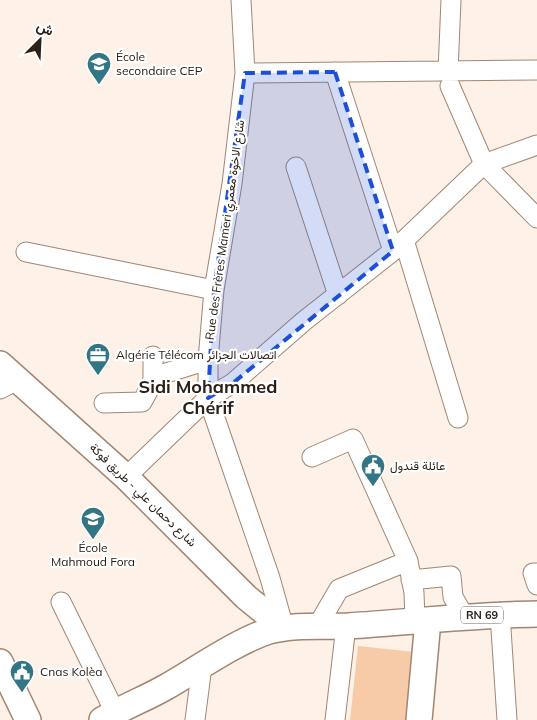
<svg xmlns="http://www.w3.org/2000/svg" width="537" height="720" font-family="Mulish,Vazirmatn,sans-serif">
<style>
.green{fill:#f8cba8}
.lines{fill:none;stroke-linecap:round;stroke-linejoin:round}
.minor-casing{stroke:#a28672;stroke-width:21}
.major-casing{stroke:#a28672;stroke-width:28}
.minor{stroke:#fff;stroke-width:19}
.major{stroke:#fff;stroke-width:25}
.marked{fill:#1d4ed8;fill-opacity:0.2;stroke:#1d4ed8;stroke-width:4;stroke-dasharray:10 6;stroke-linejoin:round}
.labels{text-anchor:middle;stroke-width:4.5;stroke-linejoin:round;paint-order:stroke}
.shield{fill:#fff;stroke:#6b635d;stroke-width:1}
.shield-label{font-size:11px;font-weight:bold;fill:#2b2018}
.poi-label{font-size:12px;fill:#2b2018;stroke:#fff;text-anchor:start}
.street-label{font-size:12px;fill:#2b2018;stroke:#fff}
.district-label{font-size:18px;font-weight:bold;fill:#2b2018;stroke:#fff}
</style>
<rect width="100%" height="100%" fill="#fdf1e8"/>
<path class="green" d="M 358,646 L 415,652 L 408,720 L 350,720 Z"/>
<g class="lines">
<defs>
<path id="minor" d="M 241,0 L 245,73 L 232,184 L 214,290 L 208,360 L 208,398 L 270,578 L 284,628
M 335,72 L 393,251
M 448,72 L 451,0
M 245,73 L 537,70
M 450,86 L 484,164 L 537,218
M 296,167 L 338,295
M 404,240 L 458,418
M 26,252 L 214,290
M 153,377 L 153,356
M 0,389 L 17,380
M 104,403 L 142,402 L 152,384 L 153,377 L 208,360
M 312,457 L 353,439 L 408,561
M 126,477 L 208,398 L 233,383 L 304,321 L 393,251 L 484,164 L 537,145
M 537,573 L 533,573 L 537,585
M 411,580 L 451,576 L 453,597 L 464,616
M 61,602 L 115,712
M 500,614 L 507,720
M 318,625 L 339,589 L 408,561 L 414,593 L 415,620
M 195,720 L 202,666
M 335,720 L 346,626"/>
<path id="major" d="M 0,364 L 126,477 L 246,597 L 284,628
M 0,662 L 28,720
M 102,720 C 123,707 145,699 166,687 C 196,670 237,641 269,631 C 295,624 322,627 348,626 C 411,622 474,615 537,614
M 419,720 L 428,620"/>
</defs>
<use href="#minor" class="minor-casing"/>
<use href="#major" class="major-casing"/>
<use href="#minor" class="minor"/>
<use href="#major" class="major"/>
</g>
<path class="marked" d="M 335,72 L 393,251 L 233,383 L 208,398 L 214,290 L 245,73 Z"/>
<defs>
<symbol id="school-pin" viewBox="-11 -11 22 30"><path d="M0 17L-7.5 6A9.5 9.5 0 1 1 7.5 6Z" fill="#327685" stroke="#fff"/><path d="M0-5L7-2L0 1L-7-2ZM-4 1L0 2.5L4 1V4Q0 6-4 4Z" fill="#fff"/></symbol>
<symbol id="office-pin" viewBox="-11 -11 22 30"><path d="M0 17L-7.5 6A9.5 9.5 0 1 1 7.5 6Z" fill="#327685" stroke="#fff"/><path d="M-6-3h4V-5.5h4V-3h4V5H-6ZM-1-4.5V-3h2v-1.5ZM-6 0V1H6V0Z" fill="#fff"/></symbol>
<symbol id="civic-pin" viewBox="-11 -11 22 30"><path d="M0 17L-7.5 6A9.5 9.5 0 1 1 7.5 6Z" fill="#327685" stroke="#fff"/><path d="M-.6-6.5H3V-4.5H.6V-3L4-1V1h2V6H-6V1h2V-1L-.6-3ZM-1.2 2.5V6h2.4V2.5Z" fill="#fff"/></symbol>
</defs>
<g fill-rule="evenodd">
<use href="#school-pin" x="85" y="50" width="28" height="38"/>
<use href="#office-pin" x="84" y="341" width="28" height="38"/>
<use href="#civic-pin" x="359" y="452" width="28" height="38"/>
<use href="#school-pin" x="79" y="505" width="28" height="38"/>
<use href="#civic-pin" x="8" y="658" width="28" height="38"/>
</g>
<g class="labels">
<rect class="shield" x="461" y="606.5" width="42" height="17" rx="4"/>
<g class="shield-label">
<text x="482" y="619">RN 69</text>
</g>
<g class="poi-label">
<text x="116" y="61">École<tspan x="116" dy="14">secondaire CEP</tspan></text>
<text x="116" y="359">Algérie Télécom اتصالات الجزائر</text>
<text x="390" y="470">عائلة قندول</text>
<text x="93" y="552" text-anchor="middle">École<tspan x="93" dy="14">Mahmoud Fora</tspan></text>
<text x="40" y="676">Cnas Kolèa</text>
</g>
<g class="street-label">
<text transform="translate(225 230) rotate(-82)" y="4">Rue des Frères Mameri شارع الاخوة معمري</text>
<text transform="translate(143 495) rotate(44)" y="4">شارع دحمان علي - طريق فوكة</text>
</g>
<g class="district-label">
<text x="208" y="393">Sidi Mohammed<tspan x="208" dy="21">Chérif</tspan></text>
</g>
</g>
<g transform="translate(40 40) rotate(24)" stroke="#ffffff" stroke-width="4" paint-order="stroke">
<path d="M0-4L9 19L0 12L-9 19Z" fill="#2b2018"/>
<text y="-8" font-size="14" font-weight="bold" text-anchor="middle" fill="#2b2018">ش</text>
</g>
</svg>
